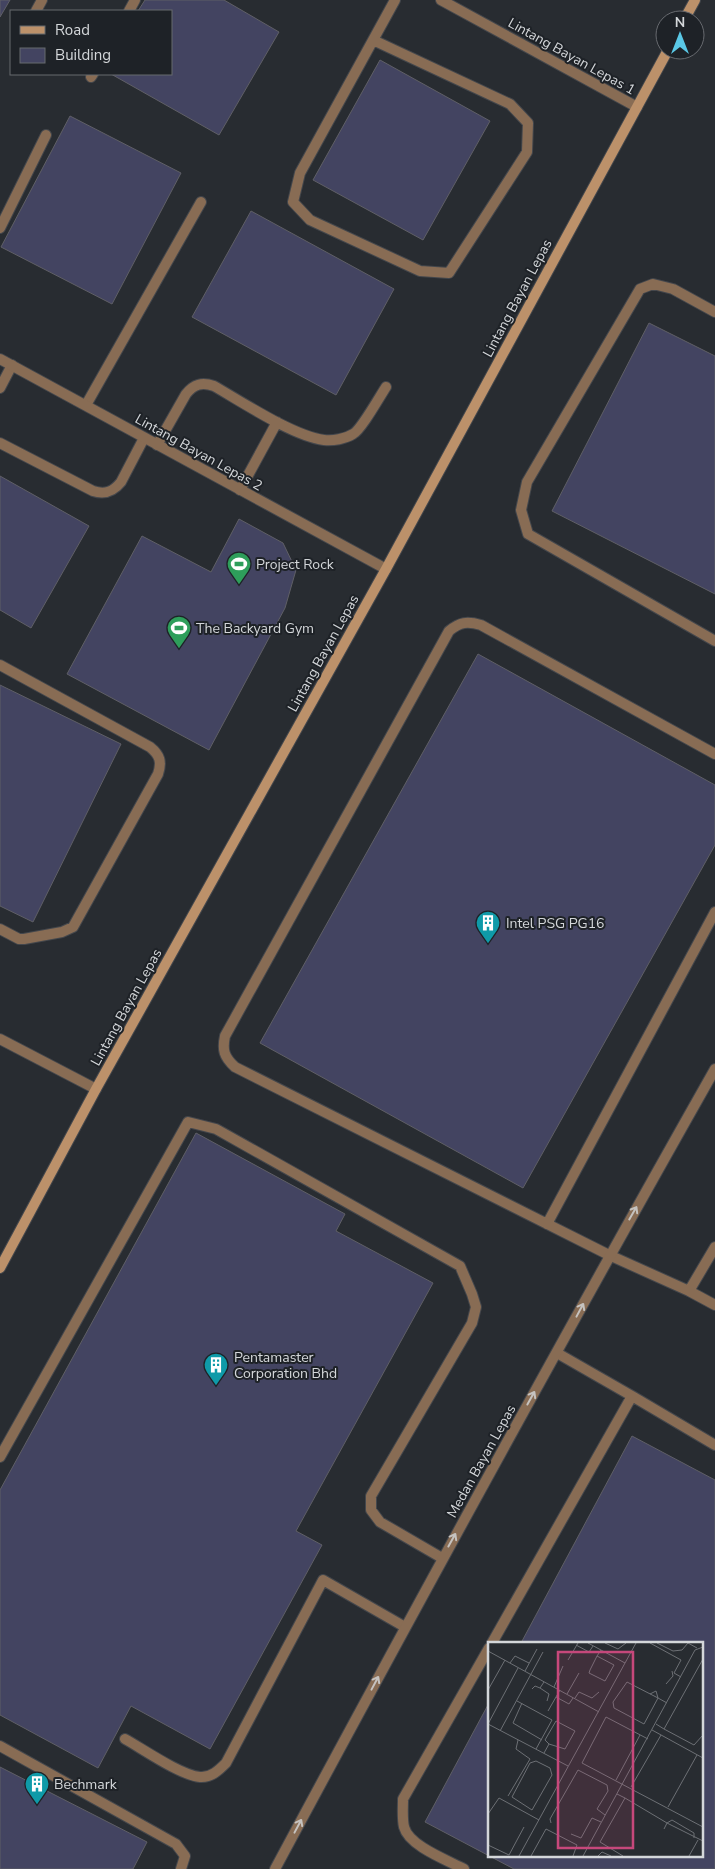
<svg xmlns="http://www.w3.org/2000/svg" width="715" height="1869" font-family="'Nunito Sans',sans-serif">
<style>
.building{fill:#434461;stroke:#5f5f66}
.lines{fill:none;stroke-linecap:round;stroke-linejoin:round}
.lane-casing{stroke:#44474c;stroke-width:12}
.street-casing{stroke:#44474c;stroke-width:12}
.secondary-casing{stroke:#44474c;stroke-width:12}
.lane{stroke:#886c54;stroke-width:10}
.street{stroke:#886c54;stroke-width:10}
.secondary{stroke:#bc916a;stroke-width:10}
.oneway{stroke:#c5c2bf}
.labels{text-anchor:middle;stroke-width:4;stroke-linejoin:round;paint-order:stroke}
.street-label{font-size:14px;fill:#d4d7da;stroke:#1e2227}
.poi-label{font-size:14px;fill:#d4d7da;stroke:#1e2227;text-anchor:start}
.inset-road{fill:none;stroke:#6d7075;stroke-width:1}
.view{fill:#c6487b;fill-opacity:0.15;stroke:#c6487b;stroke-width:2.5}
.inset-edge{fill:none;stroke:#d4d7da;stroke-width:2.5}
</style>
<rect width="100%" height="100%" fill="#282c31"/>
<path class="building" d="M 0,0 L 10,0 L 0,17 Z
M 145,0 L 224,0 L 279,32 L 219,135 L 111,74 L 171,74 L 171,11 L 138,11 Z
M 380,60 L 490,121 L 423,240 L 313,180 Z
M 70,116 L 181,173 L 112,304 L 1,247 Z
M 251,211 L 394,289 L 336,395 L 192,317 Z
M 649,323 L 715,356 L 715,594 L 552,511 Z
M 0,476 L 89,526 L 31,628 L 0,610 Z
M 239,519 L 283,543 L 296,570 L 285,608 L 209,750 L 67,674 L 142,536 L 211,572 Z
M 478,654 L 715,785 L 715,845 L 523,1188 L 260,1043 Z
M 0,685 L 121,744 L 33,922 L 0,906 Z
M 196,1133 L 345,1214 L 336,1231 L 433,1283 L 296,1531 L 322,1545 L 210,1749 L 131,1706 L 98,1768 L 0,1715 L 0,1490 Z
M 632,1436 L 715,1480 L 715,1869 L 514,1869 L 425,1822 L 489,1703 L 489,1855 L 701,1855 L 701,1643 L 521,1643 Z
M 0,1767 L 147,1842 L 133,1869 L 0,1869 Z"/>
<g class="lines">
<defs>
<path id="lane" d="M 36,11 L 42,0
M 129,11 L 135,0
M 373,40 L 510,104 L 528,123 L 527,152 L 449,273 L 420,271 L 310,220 L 293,202 L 300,173 L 395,0
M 91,77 L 93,74
M 0,228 L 46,135
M 715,312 L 673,289 L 653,284 L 640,289 L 527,482 L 521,510 L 528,534 L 715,641
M 0,388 L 12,365
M 86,405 L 201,202
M 0,443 L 93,491 C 105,495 113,492 121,482 L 144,438
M 157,445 L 186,394 C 194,384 202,382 214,386 C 242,402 293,436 324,440 C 333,441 345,439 353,434 C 361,430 380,396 386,387
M 240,490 L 277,422
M 0,665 L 150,747 C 160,755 162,762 158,774 L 73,927 L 62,932 L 24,939 L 19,939 L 0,929
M 715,754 L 481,625 C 467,621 460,622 449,631 L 225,1036 C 222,1050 224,1057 235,1067 L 609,1255 L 689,1291 L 715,1305
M 547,1224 L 715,912
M 689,1291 L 715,1247
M 632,1396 L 715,1445
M 0,1457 L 188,1122 L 216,1129 L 460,1266 L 472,1294 L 476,1307 L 472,1323 L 371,1496 L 371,1510 L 380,1522 L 442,1558
M 492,1643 L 632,1396 L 557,1353
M 125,1739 C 143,1749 180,1775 200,1777 C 211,1778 219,1770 226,1763 L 323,1580 L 405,1627
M 0,1746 L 176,1844 L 185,1856 L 181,1869
M 464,1869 C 447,1860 409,1846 404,1827 C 402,1818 403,1808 403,1799 L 489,1648"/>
<path id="street" d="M 441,0 L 637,107
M 0,359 L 386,569
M 0,1039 L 96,1089
M 275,1869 C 419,1601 565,1334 715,1069"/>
<path id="secondary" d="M 684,20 L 695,0
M 0,1268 L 96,1089 L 386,569 L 668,50"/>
</defs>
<use href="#lane" class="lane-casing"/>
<use href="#street" class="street-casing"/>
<use href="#secondary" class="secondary-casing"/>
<use href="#lane" class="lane"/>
<use href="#street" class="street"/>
<use href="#secondary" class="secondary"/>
</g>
<defs><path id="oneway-shaft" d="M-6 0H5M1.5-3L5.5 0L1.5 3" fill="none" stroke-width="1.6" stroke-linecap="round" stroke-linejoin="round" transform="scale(1.25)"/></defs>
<g class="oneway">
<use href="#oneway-shaft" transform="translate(633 1213) rotate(-60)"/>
<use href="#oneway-shaft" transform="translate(580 1310) rotate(-62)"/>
<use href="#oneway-shaft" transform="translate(531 1398) rotate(-61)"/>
<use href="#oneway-shaft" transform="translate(452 1540) rotate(-61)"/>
<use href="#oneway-shaft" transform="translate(375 1683) rotate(-62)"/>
<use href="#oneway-shaft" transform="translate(298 1826) rotate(-62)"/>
</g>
<defs>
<symbol id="stadium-pin" viewBox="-11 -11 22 30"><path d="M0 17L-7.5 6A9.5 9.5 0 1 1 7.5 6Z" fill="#2e9e5b" stroke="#1e2227"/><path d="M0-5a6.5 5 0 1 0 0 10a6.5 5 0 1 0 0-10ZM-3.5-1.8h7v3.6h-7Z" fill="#fff"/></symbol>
<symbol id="building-pin" viewBox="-11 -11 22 30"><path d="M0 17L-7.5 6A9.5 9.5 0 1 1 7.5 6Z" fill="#0f9aa8" stroke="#1e2227"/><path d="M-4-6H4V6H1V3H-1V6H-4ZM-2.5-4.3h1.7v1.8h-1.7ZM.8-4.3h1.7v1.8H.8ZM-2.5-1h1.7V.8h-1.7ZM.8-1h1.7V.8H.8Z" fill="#fff"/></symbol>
</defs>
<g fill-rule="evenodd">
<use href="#stadium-pin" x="225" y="550" width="28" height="38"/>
<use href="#stadium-pin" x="165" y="614" width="28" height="38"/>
<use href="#building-pin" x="474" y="909" width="28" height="38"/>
<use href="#building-pin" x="202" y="1351" width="28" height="38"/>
<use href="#building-pin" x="23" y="1770" width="28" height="38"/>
</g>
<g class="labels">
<g class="street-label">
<text transform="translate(572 56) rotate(29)" y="5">Lintang Bayan Lepas 1</text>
<text transform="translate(517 298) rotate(-62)" y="5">Lintang Bayan Lepas</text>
<text transform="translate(199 452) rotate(29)" y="5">Lintang Bayan Lepas 2</text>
<text transform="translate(323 653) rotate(-61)" y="5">Lintang Bayan Lepas</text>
<text transform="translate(126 1007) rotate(-61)" y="5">Lintang Bayan Lepas</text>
<text transform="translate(481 1461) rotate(-61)" y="5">Medan Bayan Lepas</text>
</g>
<g class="poi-label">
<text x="256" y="569">Project Rock</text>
<text x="196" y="633">The Backyard Gym</text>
<text x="506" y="928">Intel PSG PG16</text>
<text x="234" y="1362">Pentamaster<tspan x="234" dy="16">Corporation Bhd</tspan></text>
<text x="54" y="1789">Bechmark</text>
</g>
</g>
<g transform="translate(488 1642)">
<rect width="215" height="215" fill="#282c31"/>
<path class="inset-road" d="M 100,1 L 137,21M 117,1 L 130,7 L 138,1M 162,1 L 193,18 L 186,31 L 193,35M 169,1 L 185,9 L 194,8 L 200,1 L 209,6M 88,3 L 101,10 L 105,4M 0,9 L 111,70M 109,14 L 126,23 L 117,39 L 101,31 L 102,28 L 109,14 L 113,8M 80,18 L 90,1M 22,21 L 27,14 L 41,21M 30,26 L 0,82 L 80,124M 37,29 L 49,7M 139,40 L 170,56 L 156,82 L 126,66 L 125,60 ZM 178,42 L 185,34 L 184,29M 66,45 L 75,24M 52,46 L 61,52 L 59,59M 44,47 L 47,44 L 52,46 L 56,40M 0,48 L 17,18M 72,48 L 68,55 L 81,62 L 85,56M 79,52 L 91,31M 162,52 L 168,49 L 170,56 L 179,61M 87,56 L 91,50 L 104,56 L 111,50M 29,59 L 64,78 L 48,107M 34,61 L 25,81 L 54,98M 60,69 L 68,55M 168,82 L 176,87 L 215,17M 176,87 L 206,103 L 215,93M 164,88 L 215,116M 12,89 L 55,10M 160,97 L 118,75 L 94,121 L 215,185M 56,111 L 61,102 L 77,107 L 87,89 L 68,79 L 57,98 L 61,102M 48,119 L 62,126 L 64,133 L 44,168 L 24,155 L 42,121 ZM 128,138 L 152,93M 143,145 L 173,93M 129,152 L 137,156 L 112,200 L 135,214M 20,154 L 42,117 L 28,107 L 30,98M 137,156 L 179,181 L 184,178 L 206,191 L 206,196M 180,165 L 209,113M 0,172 L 11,156 L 51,178M 63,181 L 62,177 L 90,128 L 119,143 L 120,149 L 109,167 L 117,173M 176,187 L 179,181 L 215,199M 83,192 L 93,196 L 104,176 L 113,180M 0,203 L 21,213 L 36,185M 31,214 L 148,1M 43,214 L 58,187 L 89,203 L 85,214M 95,214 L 207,8 L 215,5M 110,214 L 114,210 L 123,214M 201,214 L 210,198"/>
<path class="view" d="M 70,10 L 145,10 L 145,206 L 70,206 Z"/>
<rect width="215" height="215" class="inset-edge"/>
</g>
<rect x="10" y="10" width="162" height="65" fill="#1e2227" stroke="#676a6f"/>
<rect x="20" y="26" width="25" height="8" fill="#bc916a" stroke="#676a6f"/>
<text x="55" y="35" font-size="15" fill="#d4d7da">Road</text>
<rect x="20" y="48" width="25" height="15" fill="#434461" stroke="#676a6f"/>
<text x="55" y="60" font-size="15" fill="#d4d7da">Building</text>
<g transform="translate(680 35)"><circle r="24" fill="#1e2227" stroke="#676a6f"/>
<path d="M0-4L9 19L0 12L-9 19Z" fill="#5ac8e6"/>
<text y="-8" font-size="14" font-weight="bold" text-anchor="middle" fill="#d4d7da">N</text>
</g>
</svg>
